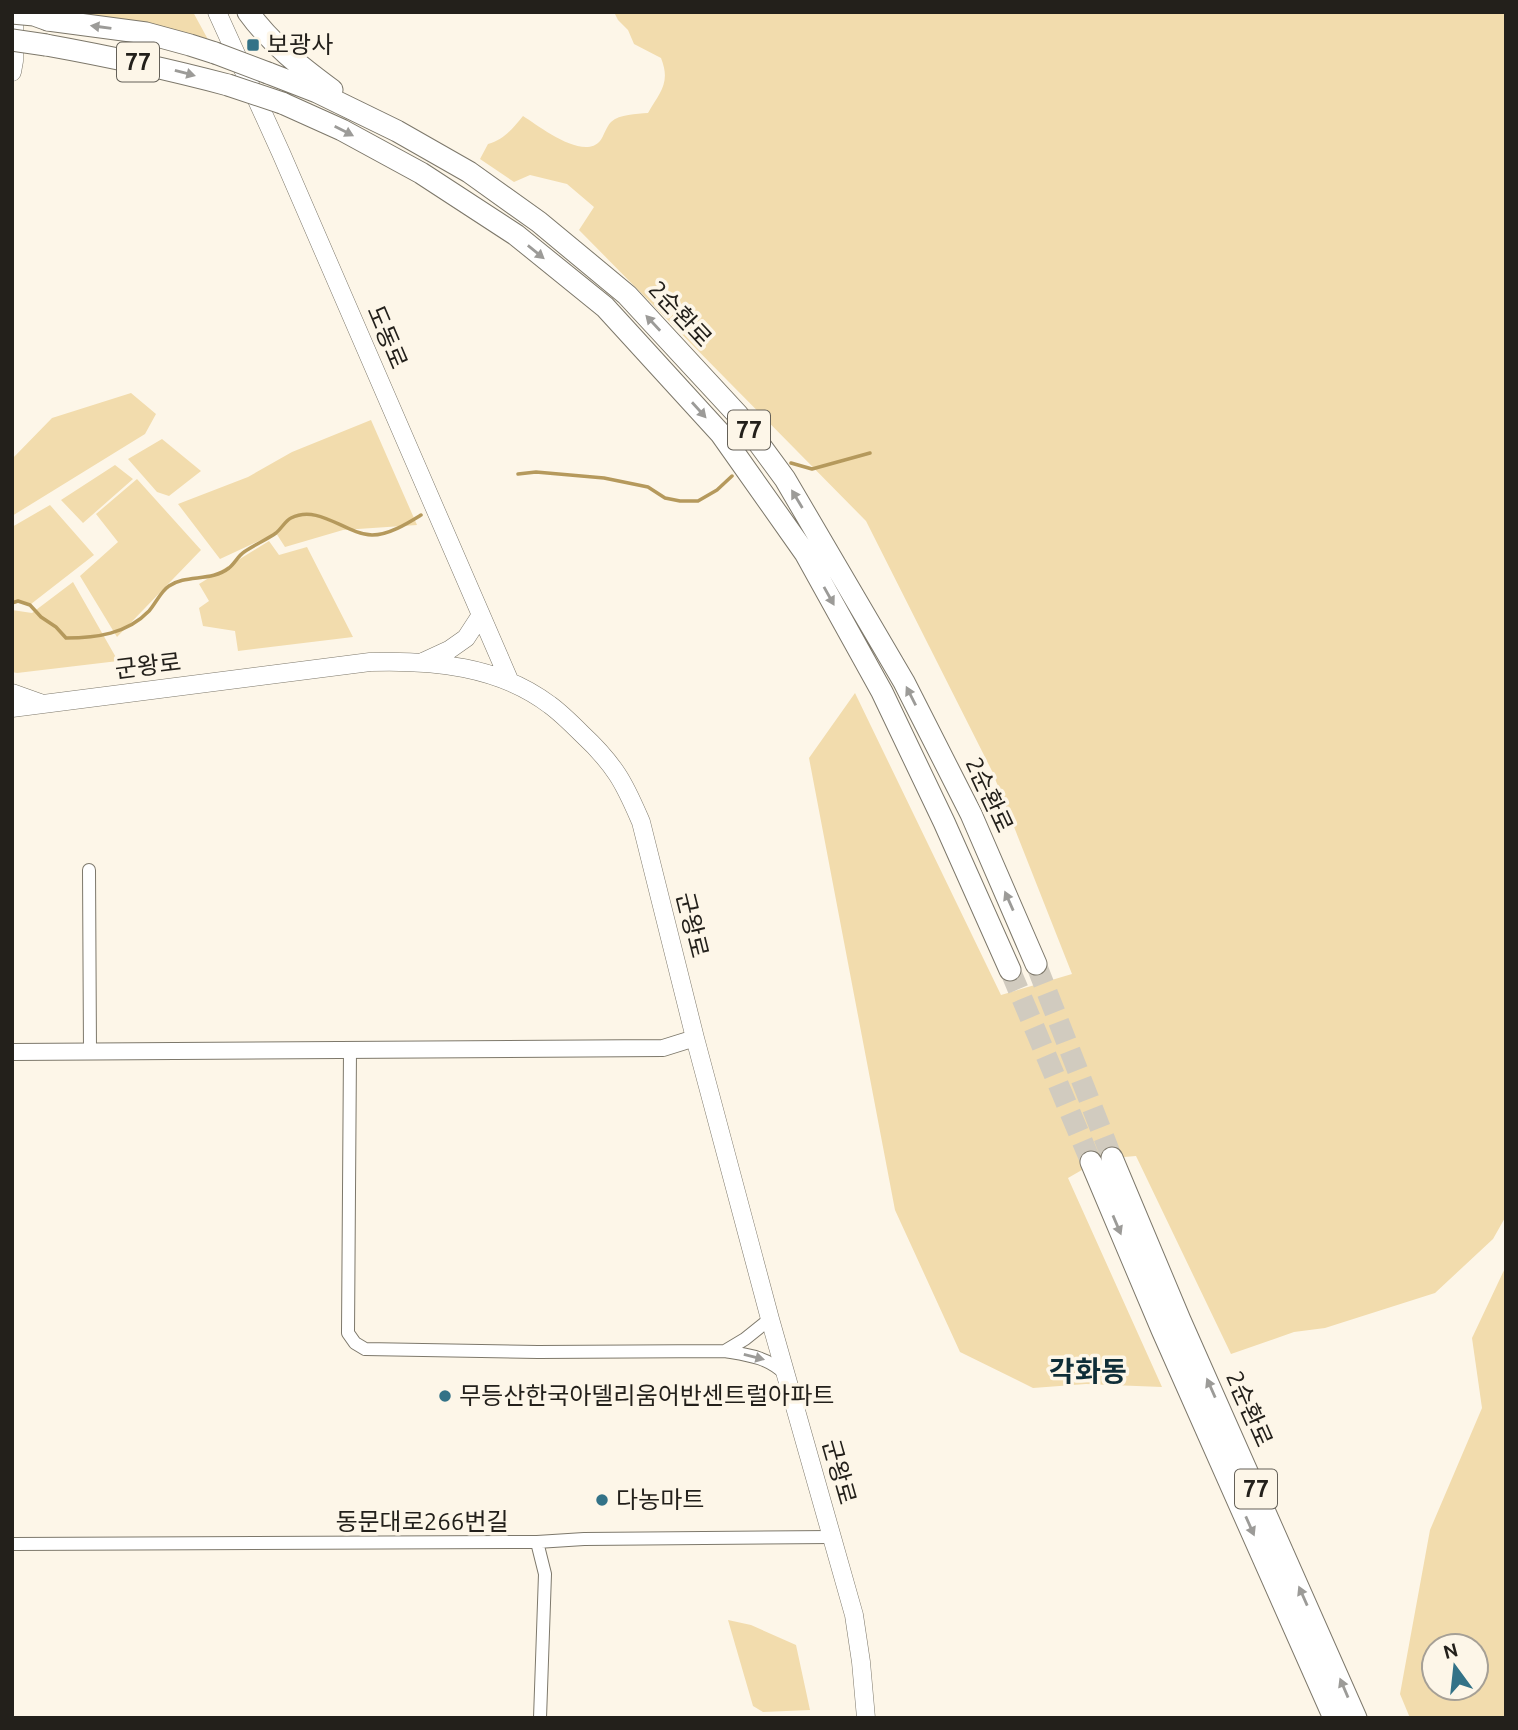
<svg xmlns="http://www.w3.org/2000/svg" width="1518" height="1730" font-family="Ubuntu,'Noto Sans KR',sans-serif">
<style>
.green{fill:#f2dcad;fill-rule:evenodd}
.lines{fill:none;stroke-linecap:round;stroke-linejoin:round}
.stream{stroke:#b5995c;stroke-width:3.5}
.trunk-tunnel{stroke:#d1cbbf;stroke-width:21;stroke-dasharray:21 10;stroke-linecap:butt}
.minor-casing{stroke:#7d786b;stroke-width:14}
.tertiary-casing{stroke:#7d786b;stroke-width:18}
.secondary-casing{stroke:#7d786b;stroke-width:19}
.trunk-casing{stroke:#7d786b;stroke-width:23}
.minor{stroke:#fff;stroke-width:12}
.tertiary{stroke:#fff;stroke-width:16}
.secondary{stroke:#fff;stroke-width:18}
.trunk{stroke:#fff;stroke-width:21}
.trunk-bridge-casing{stroke:#7d786b;stroke-width:23;stroke-linecap:butt}
.trunk-bridge{stroke:#fff;stroke-width:21}
.oneway{fill:#9c9b98}
.poi-dot{fill:#337287;stroke:#fdf6e8;stroke-width:2.5}
.labels{text-anchor:middle;stroke-width:7;stroke-linejoin:round;paint-order:stroke}
.shield{fill:#fdf6e8;stroke:#646058;stroke-width:2}
.shield-label{font-size:23px;font-weight:bold;fill:#23201b}
.poi-label{font-size:24px;fill:#23201b;stroke:#fdf6e8;text-anchor:start}
.street-label{font-size:24px;fill:#23201b;stroke:#fdf6e8}
.quarter-label{font-size:28px;font-weight:bold;fill:#0f2e38;stroke:#fdf6e8}
</style>
<rect width="100%" height="100%" fill="#fdf6e8"/>
<path class="green" d="M 76,12 L 193,12 L 211,45 L 126,21 Z
M 614,12 L 1506,12 L 1506,1216 L 1493,1239 L 1435,1293 L 1325,1328 L 1294,1332 L 1231,1354 L 1136,1156 L 1101,1159 L 1068,1178 L 1162,1387 L 1086,1384 L 1033,1388 L 960,1352 L 895,1210 L 809,758 L 855,693 L 1001,995 L 1072,974 L 992,771 L 866,521 L 579,230 L 594,207 L 567,184 L 530,175 L 514,182 L 480,159 L 488,144 C 504,140 513,128 523,116 C 539,126 583,161 600,141 C 604,136 606,127 611,122 C 620,114 636,114 648,113 C 660,92 671,83 661,58 L 634,44 L 628,30 L 618,20 Z
M 131,393 L 156,414 L 145,434 L 12,516 L 12,459 L 52,418 Z
M 371,420 L 417,525 L 343,530 L 285,547 L 276,533 L 220,559 L 178,504 L 248,477 L 292,452 Z
M 162,439 L 201,471 L 169,496 L 157,492 L 128,459 Z
M 115,465 L 133,479 L 83,523 L 61,500 Z
M 137,479 L 201,550 L 117,637 L 80,576 L 118,542 L 96,514 Z
M 50,505 L 94,555 L 31,604 L 12,601 L 12,527 Z
M 269,541 L 279,555 L 307,547 L 353,637 L 238,651 L 235,631 L 203,626 L 199,608 L 209,601 L 199,584 Z
M 73,582 L 118,661 L 17,673 L 12,672 L 12,610 L 32,613 Z
M 1506,1266 L 1506,1718 L 1410,1718 L 1400,1694 L 1430,1530 L 1482,1408 L 1472,1338 ZM 1434,1646 L 1476,1646 L 1476,1688 L 1434,1688 Z
M 728,1620 L 751,1625 L 796,1645 L 810,1710 L 763,1712 L 753,1706 Z"/>
<g class="lines">
<path class="stream" d="M 791,463 L 812,469 L 870,453
M 518,474 L 536,472 L 604,478 L 648,487 L 665,498 L 680,501 L 698,501 L 717,490 L 732,476
M 12,603 L 18,601 L 30,605 L 41,617 L 56,627 L 66,638 C 96,638 127,634 149,611 C 156,603 161,591 169,586 C 186,574 211,582 229,568 C 235,563 238,556 244,552 C 254,545 266,540 276,533 C 282,528 285,521 291,518 C 319,504 345,534 372,535 C 389,535 408,523 421,515"/>
<path class="trunk-tunnel" d="M 1036,964 L 1112,1158
M 1010,970 L 1091,1162"/>
<defs>
<path id="minor" d="M 89,870 L 90,1051
M 350,1050 L 348,1333 L 355,1343 L 365,1349 L 538,1352 L 725,1351
M 770,1319 L 745,1339 L 725,1351 C 748,1355 768,1357 785,1374
M 537,1542 L 545,1574 L 540,1718
M 12,1544 L 537,1542 L 584,1539 L 832,1537"/>
<path id="tertiary" d="M 12,1052 L 663,1048 L 695,1038"/>
<path id="secondary" d="M 217,12 L 281,153 L 510,682
M 12,72 L 14,61 L 14,12
M 423,662 L 449,650 L 466,638 L 481,615
M 12,693 L 40,703
M 12,708 L 370,662 C 432,660 499,666 550,705 C 561,713 572,724 582,734 C 595,746 607,759 617,774 C 627,789 634,806 641,822 L 695,1038 L 770,1319 L 854,1615 L 861,1662 L 866,1718"/>
<path id="trunk" d="M 248,12 C 271,44 301,67 332,90
M 48,20 L 146,33 L 190,45 L 215,53
M 46,45 C 107,56 168,69 228,85
M 268,73 L 317,92 L 397,131 L 469,172 L 539,222 L 627,295 L 738,415 L 785,479 L 904,682 L 971,814 L 1036,964
M 282,103 L 342,130 L 421,173 L 516,235 L 605,307 L 721,434 L 805,553 L 882,692 L 944,822 L 1010,970
M 1112,1158 L 1180,1320 L 1356,1718
M 1091,1162 L 1162,1330 L 1334,1718"/>
</defs>
<use href="#minor" class="minor-casing"/>
<use href="#tertiary" class="tertiary-casing"/>
<use href="#secondary" class="secondary-casing"/>
<use href="#trunk" class="trunk-casing"/>
<use href="#minor" class="minor"/>
<use href="#tertiary" class="tertiary"/>
<use href="#secondary" class="secondary"/>
<use href="#trunk" class="trunk"/>
<defs>
<path id="trunk-bridge" d="M 12,13 L 34,15 L 48,20
M 12,40 L 46,45
M 215,53 L 268,73
M 228,85 L 282,103"/>
</defs>
<use href="#trunk-bridge" class="trunk-bridge-casing"/>
<use href="#trunk-bridge" class="trunk-bridge"/>
</g>
<defs><path id="oneway-solid" d="M-6-.8H1V-3.2L6.5 0L1 3.2V.8H-6Z" transform="scale(1.75)"/></defs>
<g class="oneway">
<use href="#oneway-solid" transform="translate(101 27) rotate(-172)"/>
<use href="#oneway-solid" transform="translate(185 73) rotate(15)"/>
<use href="#oneway-solid" transform="translate(344 131) rotate(27)"/>
<use href="#oneway-solid" transform="translate(536 252) rotate(39)"/>
<use href="#oneway-solid" transform="translate(653 323) rotate(-133)"/>
<use href="#oneway-solid" transform="translate(699 410) rotate(48)"/>
<use href="#oneway-solid" transform="translate(797 499) rotate(-121)"/>
<use href="#oneway-solid" transform="translate(829 596) rotate(61)"/>
<use href="#oneway-solid" transform="translate(911 696) rotate(-117)"/>
<use href="#oneway-solid" transform="translate(1009 901) rotate(-114)"/>
<use href="#oneway-solid" transform="translate(1117 1225) rotate(67)"/>
<use href="#oneway-solid" transform="translate(754 1357) rotate(14)"/>
<use href="#oneway-solid" transform="translate(1211 1388) rotate(-114)"/>
<use href="#oneway-solid" transform="translate(1250 1526) rotate(66)"/>
<use href="#oneway-solid" transform="translate(1303 1596) rotate(-114)"/>
<use href="#oneway-solid" transform="translate(1344 1688) rotate(-113)"/>
</g>
<g class="poi-dot">
<rect x="246" y="38" width="14" height="14" rx="3.5"/>
<circle cx="445" cy="1396" r="7"/>
<circle cx="602" cy="1500" r="7"/>
</g>
<g class="labels">
<g class="shield">
<rect x="117" y="42.5" width="42" height="39" rx="5"/>
<rect x="728" y="410.5" width="42" height="39" rx="5"/>
<rect x="1235" y="1469.5" width="42" height="39" rx="5"/>
</g>
<g class="shield-label">
<text x="138" y="70">77</text>
<text x="749" y="438">77</text>
<text x="1256" y="1497">77</text>
</g>
<g class="poi-label">
<text x="267" y="53">보광사</text>
<text x="459" y="1404">무등산한국아델리움어반센트럴아파트</text>
<text x="616" y="1508">다농마트</text>
</g>
<g class="street-label">
<text transform="translate(680 314) rotate(47)" y="8">2순환로</text>
<text transform="translate(387 337) rotate(67)" y="8">도동로</text>
<text transform="translate(148 666) rotate(-7)" y="8">군왕로</text>
<text transform="translate(989 795) rotate(65)" y="8">2순환로</text>
<text transform="translate(692 925) rotate(76)" y="8">군왕로</text>
<text transform="translate(1249 1409) rotate(66)" y="8">2순환로</text>
<text transform="translate(839 1472) rotate(74)" y="8">군왕로</text>
<text x="422" y="1530">동문대로266번길</text>
</g>
<g class="quarter-label">
<text x="1088" y="1381">각화동</text>
</g>
</g>
<rect width="1518" height="1730" fill="none" stroke="#23201b" stroke-width="28"/>
<g transform="translate(1455 1667) rotate(345)"><circle r="33" fill="#fdf6e8" stroke="#a6a096" stroke-width="2"/>
<path d="M0-5L12 26L0 18L-12 26Z" fill="#337287"/>
<text y="-10" font-size="19" font-weight="bold" text-anchor="middle" fill="#23201b">N</text>
</g>
</svg>
